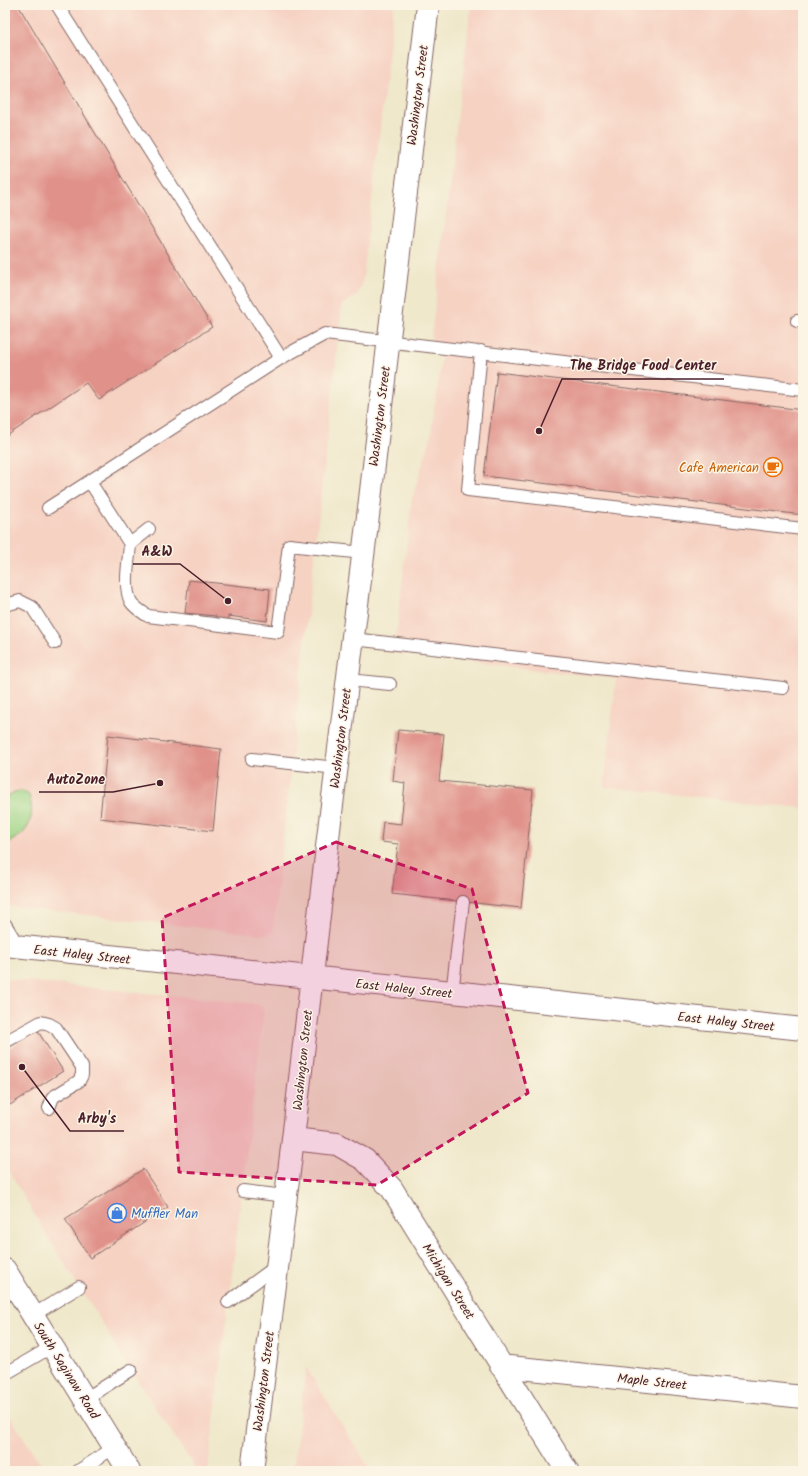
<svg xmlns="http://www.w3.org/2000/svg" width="808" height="1476" font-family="Kalam,sans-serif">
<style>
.built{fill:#f6d2c3}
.green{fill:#9dd485;stroke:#747a58}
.building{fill:#e09189}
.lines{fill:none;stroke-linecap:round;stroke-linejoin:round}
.lane-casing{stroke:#846563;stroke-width:14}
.street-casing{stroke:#846563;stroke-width:24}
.secondary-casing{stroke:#846563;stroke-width:24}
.lane{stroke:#fff;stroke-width:12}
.street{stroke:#fff;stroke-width:22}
.secondary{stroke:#fff;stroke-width:22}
.marked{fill:#c2185b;fill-opacity:0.2;stroke:#c2185b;stroke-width:3;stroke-dasharray:8 5;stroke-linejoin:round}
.labels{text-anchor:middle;stroke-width:3;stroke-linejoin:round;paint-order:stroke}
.street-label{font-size:13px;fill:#4a1f2b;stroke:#fcf5e5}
.food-label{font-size:13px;fill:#c56008;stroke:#fcf5e5;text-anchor:end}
.shop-label{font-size:13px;fill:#366cbe;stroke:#fcf5e5;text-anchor:start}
.leader{fill:none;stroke:#4a1f2b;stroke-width:1.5}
.callout-dot{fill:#4a1f2b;stroke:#fcf5e5;stroke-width:1.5}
.callout-label{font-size:14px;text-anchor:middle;font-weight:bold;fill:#4a1f2b;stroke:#fcf5e5;stroke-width:3;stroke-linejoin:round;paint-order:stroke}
</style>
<rect width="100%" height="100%" fill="#fcf5e5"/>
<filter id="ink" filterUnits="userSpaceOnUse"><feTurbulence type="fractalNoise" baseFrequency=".025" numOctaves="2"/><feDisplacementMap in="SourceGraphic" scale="8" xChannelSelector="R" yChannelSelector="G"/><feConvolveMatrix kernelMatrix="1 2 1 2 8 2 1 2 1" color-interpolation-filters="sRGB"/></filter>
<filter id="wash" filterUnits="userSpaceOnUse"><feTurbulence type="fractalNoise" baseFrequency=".012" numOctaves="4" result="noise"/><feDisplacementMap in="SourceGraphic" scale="16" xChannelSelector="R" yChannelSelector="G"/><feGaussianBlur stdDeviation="0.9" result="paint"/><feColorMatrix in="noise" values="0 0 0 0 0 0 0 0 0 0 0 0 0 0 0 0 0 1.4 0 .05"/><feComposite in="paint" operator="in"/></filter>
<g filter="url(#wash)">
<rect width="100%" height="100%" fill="#efe8cb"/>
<path class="built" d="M 5,5 L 394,5 L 363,279 L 357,295 L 342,305 L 273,931 L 267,935 L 5,906 Z
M 471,5 L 803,5 L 803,808 L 604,787 L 616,679 L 394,653 L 412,498 L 430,441 L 443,347 L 430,346 Z
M 5,979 L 256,1004 L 261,1006 L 264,1010 L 208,1471 L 197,1471 L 114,1345 L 106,1329 L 47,1236 L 5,1165 Z
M 306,1367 L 371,1471 L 293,1471 Z
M 5,1408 L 9,1415 L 45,1471 L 5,1471 Z"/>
<path class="green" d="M 22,791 L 29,795 C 33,807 33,822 24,832 C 20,837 11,841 5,844 L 5,798 L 14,792 Z"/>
<g id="blocks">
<path class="building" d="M 5,5 L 18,5 L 212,327 L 99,400 L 86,383 L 5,437 Z
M 497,372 L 803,410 L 803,515 L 484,476 Z
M 189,580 L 270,589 L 267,621 L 228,616 L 228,621 L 215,619 L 216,616 L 185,613 Z
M 398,730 L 444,734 L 439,781 L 533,790 L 521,908 L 392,894 L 398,844 L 381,842 L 383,822 L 401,824 L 405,783 L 393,781 Z
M 108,735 L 221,749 L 213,831 L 100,818 Z
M 37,1030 L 63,1071 L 10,1105 L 5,1097 L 5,1050 Z
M 143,1169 L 168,1207 L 90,1258 L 65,1219 Z"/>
</g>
</g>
<g filter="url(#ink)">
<use href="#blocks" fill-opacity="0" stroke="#846563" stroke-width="1"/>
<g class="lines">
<defs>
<path id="lane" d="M 797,321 L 803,322
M 481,351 L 468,490 L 803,529
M 281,358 L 325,334 L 803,390
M 90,482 L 130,544
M 48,508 L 281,358 L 57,5
M 149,529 L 130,544 C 129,561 123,587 131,602 C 135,608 142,612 148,616 L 278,632 L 289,545 L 363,553
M 5,605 L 20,601 L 32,607 L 55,643
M 353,639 L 783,688
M 348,680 L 390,684
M 252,759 L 337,768
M 5,924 L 19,947
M 452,993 L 463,902
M 5,1042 L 41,1022 L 49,1024 L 56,1028 L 82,1067 L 82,1075 L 79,1081 L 53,1097 L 49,1108
M 243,1191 L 286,1196
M 228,1302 L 278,1265
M 33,1315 L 79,1287
M 5,1374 L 53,1346
M 85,1399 L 131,1370
M 78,1471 L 115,1447"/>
<path id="street" d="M 5,945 L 803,1029
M 293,1139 L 337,1144 L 365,1160 L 392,1189 L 567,1471
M 501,1366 L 803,1397"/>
<path id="secondary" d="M 5,1270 L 129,1471
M 252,1471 L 293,1139 L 330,821 L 369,508 L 428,5"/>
</defs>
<use href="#lane" class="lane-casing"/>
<use href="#street" class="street-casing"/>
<use href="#secondary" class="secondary-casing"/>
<use href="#lane" class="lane"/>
<use href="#street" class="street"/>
<use href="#secondary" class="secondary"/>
</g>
</g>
<path class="marked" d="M 336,842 L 472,889 L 528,1093 L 377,1185 L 179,1172 L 162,918 Z"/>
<defs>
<symbol id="cafe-ring" viewBox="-11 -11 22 22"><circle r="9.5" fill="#fcf5e5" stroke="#e8710a" stroke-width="1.5"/><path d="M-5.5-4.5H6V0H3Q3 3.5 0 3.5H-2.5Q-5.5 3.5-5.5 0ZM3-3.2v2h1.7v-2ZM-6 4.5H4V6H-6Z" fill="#e8710a"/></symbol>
<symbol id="shop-ring" viewBox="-11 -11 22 22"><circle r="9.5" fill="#fcf5e5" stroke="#3f7fe0" stroke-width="1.5"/><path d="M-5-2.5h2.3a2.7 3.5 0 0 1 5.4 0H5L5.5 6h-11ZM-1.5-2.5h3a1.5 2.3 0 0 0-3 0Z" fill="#3f7fe0"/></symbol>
</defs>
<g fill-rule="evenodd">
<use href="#cafe-ring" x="762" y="456" width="22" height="22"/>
<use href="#shop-ring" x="106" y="1202" width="22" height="22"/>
</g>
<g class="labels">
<g class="street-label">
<text transform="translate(417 95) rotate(-83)" y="5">Washington Street</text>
<text transform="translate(379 416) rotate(-83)" y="5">Washington Street</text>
<text transform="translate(340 738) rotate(-83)" y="5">Washington Street</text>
<text transform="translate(82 954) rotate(6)" y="5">East Haley Street</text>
<text transform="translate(404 988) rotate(6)" y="5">East Haley Street</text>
<text transform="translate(726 1021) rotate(6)" y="5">East Haley Street</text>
<text transform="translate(302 1060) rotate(-84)" y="5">Washington Street</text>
<text transform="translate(449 1281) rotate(58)" y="5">Michigan Street</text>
<text transform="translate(67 1370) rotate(58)" y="5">South Saginaw Road</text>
<text transform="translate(263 1381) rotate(-83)" y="5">Washington Street</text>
<text transform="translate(652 1381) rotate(6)" y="5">Maple Street</text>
</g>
<g class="food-label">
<text x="759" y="472">Cafe American</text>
</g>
<g class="shop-label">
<text x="131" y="1218">Muffler Man</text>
</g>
</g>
<path class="leader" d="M539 431L562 379H724M228 601L180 564H133M160 783L113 792H39M22 1067L70 1131H124"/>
<g class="callout-dot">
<circle cx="539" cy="431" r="4"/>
<circle cx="228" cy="601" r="4"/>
<circle cx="160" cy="783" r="4"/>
<circle cx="22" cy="1067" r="4"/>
</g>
<g class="callout-label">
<text x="643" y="370">The Bridge Food Center</text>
<text x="157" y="556">A&amp;W</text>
<text x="76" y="784">AutoZone</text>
<text x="97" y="1123">Arby's</text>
</g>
<rect width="808" height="1476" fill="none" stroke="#fcf5e5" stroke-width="20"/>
</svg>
